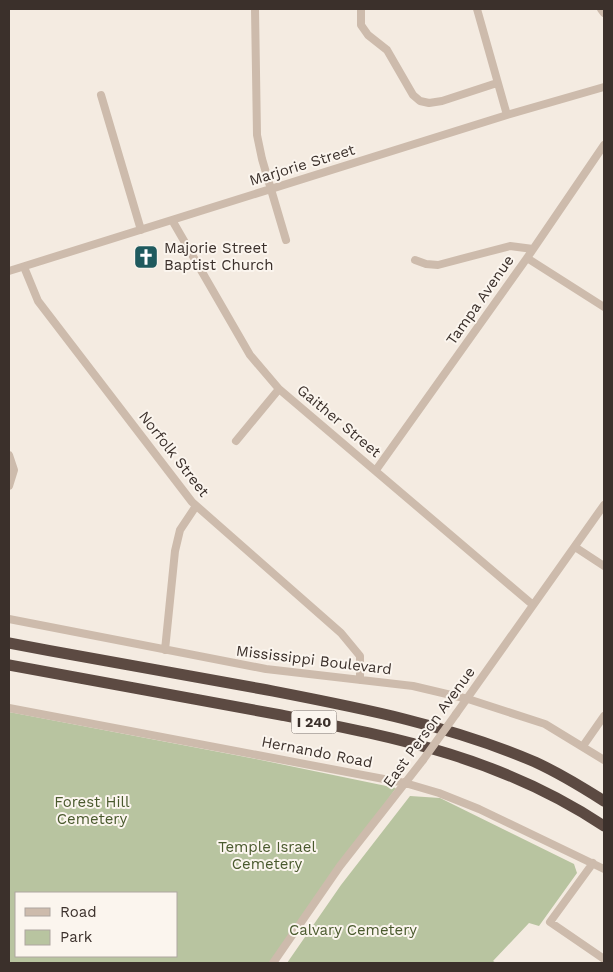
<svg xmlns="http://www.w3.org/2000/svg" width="613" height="972" font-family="'Work Sans',sans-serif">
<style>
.green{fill:#b8c4a0;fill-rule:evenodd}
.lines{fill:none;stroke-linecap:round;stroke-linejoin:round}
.minor{stroke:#cdbbac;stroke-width:8}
.highway{stroke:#5c4a42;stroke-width:11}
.minor-bridge{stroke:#cdbbac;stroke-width:8}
.labels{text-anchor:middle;stroke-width:4;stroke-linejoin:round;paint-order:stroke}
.shield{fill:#fbf5ee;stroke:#756b66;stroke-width:1}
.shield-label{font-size:14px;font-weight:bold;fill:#3b302b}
.street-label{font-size:15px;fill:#3b302b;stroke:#fbf5ee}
.poi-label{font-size:15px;fill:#3b302b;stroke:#fbf5ee;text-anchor:start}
.park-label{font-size:15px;fill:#4a5a2e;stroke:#fbf5ee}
</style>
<rect width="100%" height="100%" fill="#f4ebe1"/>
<path class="green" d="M 9,712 L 256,759 L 396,788 L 272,963 L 9,963 ZM 16,893 L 176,893 L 176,956 L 16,956 Z
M 410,796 L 440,798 L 574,864 L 577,873 L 539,926 L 529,923 L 493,961 L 496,963 L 287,963 L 341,885 Z"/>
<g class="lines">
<path class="minor" d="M 255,9 L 257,135 L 262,159 L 286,240
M 361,9 L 361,25 L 368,35 L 387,50 L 413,95 L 420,101 L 429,103 L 442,101 L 497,83
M 477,9 L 507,115
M 601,9 L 604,13
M 101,95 L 141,230
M 172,220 L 250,355 L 279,389 L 533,605
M 527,258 L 604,307
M 415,260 L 426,264 L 438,265 L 510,246 L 533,249
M 24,267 L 38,301 L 192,502 L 341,633 L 360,656 L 360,680
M 9,271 L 507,115 L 604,87
M 236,441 L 279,389
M 9,455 L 14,470 L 9,486
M 376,470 L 527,258 L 604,145
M 575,547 L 604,566
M 9,619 L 266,669 L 413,686 L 468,699 L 545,724 L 604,760
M 165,650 L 175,551 L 180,530 L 196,506
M 9,708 L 405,783 L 439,793 L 479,809 L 604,869
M 456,714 L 604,505
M 583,746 L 604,716
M 593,863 L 550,922 L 604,959
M 273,963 L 340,866 L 423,760"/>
<path class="highway" d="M 9,643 C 93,659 177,674 262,689 C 355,707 447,724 535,762 C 559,773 582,787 604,801
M 9,665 C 99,682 190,698 281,715 C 398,738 502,758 604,826"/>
<path class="minor-bridge" d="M 423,760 L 456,714"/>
</g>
<defs>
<symbol id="church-square" viewBox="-11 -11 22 22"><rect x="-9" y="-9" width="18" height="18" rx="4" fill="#1f5a5e" stroke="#fbf5ee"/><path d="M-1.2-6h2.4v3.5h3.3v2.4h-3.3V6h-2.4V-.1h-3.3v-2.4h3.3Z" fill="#fff"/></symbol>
</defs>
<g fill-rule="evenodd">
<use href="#church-square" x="132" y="243" width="28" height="28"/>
</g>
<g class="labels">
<rect class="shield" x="291.5" y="710.5" width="45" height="23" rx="4"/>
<g class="shield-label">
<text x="314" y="727">I 240</text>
</g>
<g class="street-label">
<text transform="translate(302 165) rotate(-17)" y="5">Marjorie Street</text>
<text transform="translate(480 300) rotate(-55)" y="5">Tampa Avenue</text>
<text transform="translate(339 421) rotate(40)" y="5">Gaither Street</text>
<text transform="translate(174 454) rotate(52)" y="5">Norfolk Street</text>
<text transform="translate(314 660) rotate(7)" y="5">Mississippi Boulevard</text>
<text transform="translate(429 727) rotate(-54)" y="5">East Person Avenue</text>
<text transform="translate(317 752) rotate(11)" y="5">Hernando Road</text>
</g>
<g class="poi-label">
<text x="164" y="253">Majorie Street<tspan x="164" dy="17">Baptist Church</tspan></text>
</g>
<g class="park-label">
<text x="92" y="807">Forest Hill<tspan x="92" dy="17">Cemetery</tspan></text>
<text x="267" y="852">Temple Israel<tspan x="267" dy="17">Cemetery</tspan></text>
<text x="353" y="935">Calvary Cemetery</text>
</g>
</g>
<rect width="613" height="972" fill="none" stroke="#3b302b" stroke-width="20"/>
<rect x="15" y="892" width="162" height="65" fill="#fbf5ee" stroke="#aea6a0"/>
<rect x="25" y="908" width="25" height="8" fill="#cdbbac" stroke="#aea6a0"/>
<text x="60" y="917" font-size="15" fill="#3b302b">Road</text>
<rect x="25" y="930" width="25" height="15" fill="#b8c4a0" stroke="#aea6a0"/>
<text x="60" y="942" font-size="15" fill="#3b302b">Park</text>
</svg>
